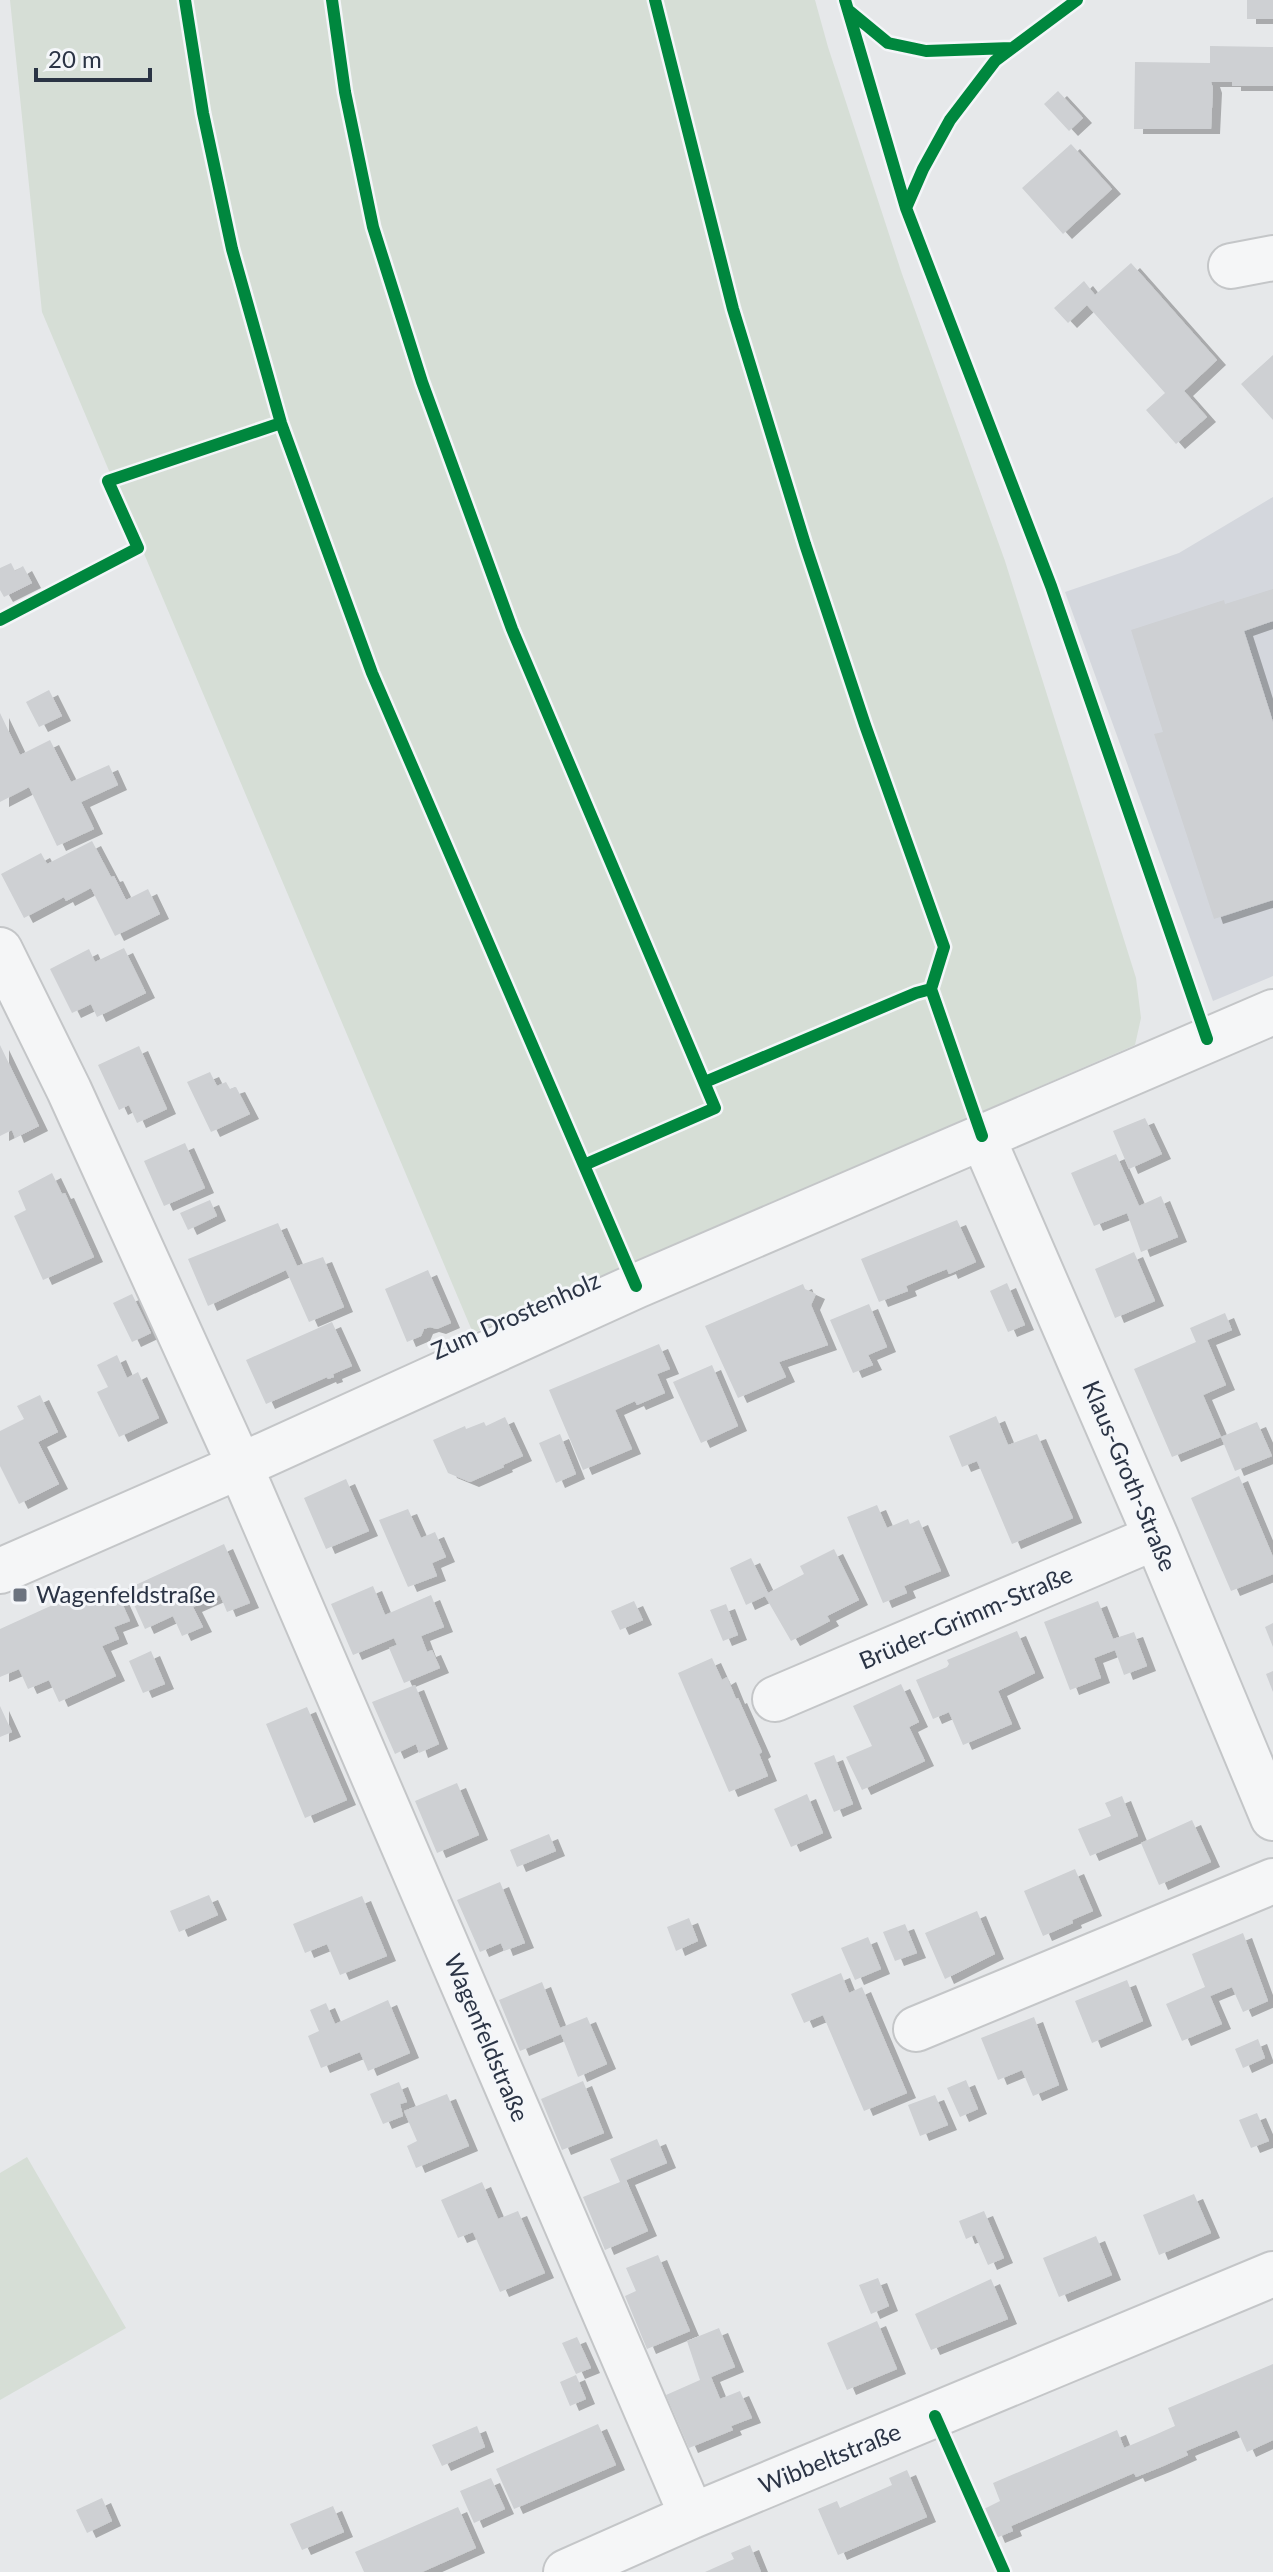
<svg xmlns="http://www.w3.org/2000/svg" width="1273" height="2572" font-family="Lato,sans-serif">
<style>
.built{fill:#d4d7dd}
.green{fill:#d6ded6}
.building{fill:#ced0d3;filter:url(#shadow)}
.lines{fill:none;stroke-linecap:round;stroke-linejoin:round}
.minor-casing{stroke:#c4c6c8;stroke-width:48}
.minor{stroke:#f5f6f7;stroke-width:44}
.cycleway-casing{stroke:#f4f6f9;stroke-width:17}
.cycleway{stroke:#00873e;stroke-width:12}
.poi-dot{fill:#6c737f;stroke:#f4f6f9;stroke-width:3}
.labels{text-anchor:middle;stroke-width:6;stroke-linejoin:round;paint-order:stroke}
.street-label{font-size:24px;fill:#2b3445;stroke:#f4f6f9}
.poi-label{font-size:24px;fill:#2b3445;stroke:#f4f6f9;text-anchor:start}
</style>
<defs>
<filter id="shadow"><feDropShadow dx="9" dy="5" stdDeviation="0" flood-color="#0004"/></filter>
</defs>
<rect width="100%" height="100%" fill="#e6e8ea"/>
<path class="built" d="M 1273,497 L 1273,976 L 1213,1001 L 1065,592 L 1179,553 Z"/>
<path class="green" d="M 10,0 L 815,0 L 828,47 L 902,274 L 1005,561 L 1136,978 L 1141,1018 L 1135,1045 L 473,1333 L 42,312 Z
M 27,2157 L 126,2328 L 0,2400 L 0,2173 Z"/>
<path class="building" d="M 1247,0 L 1273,0 L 1273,19 L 1247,19 Z
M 1210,46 L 1273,47 L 1273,86 L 1232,86 L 1232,82 L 1211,82 L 1213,88 L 1211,129 L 1134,129 L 1135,62 L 1210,63 Z
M 1058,91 L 1083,118 L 1069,131 L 1044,104 Z
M 1071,144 L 1112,189 L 1063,234 L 1022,188 Z
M 1131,263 L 1217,360 L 1184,391 L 1207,417 L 1176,444 L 1146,410 L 1165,393 L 1087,305 L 1068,323 L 1054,308 L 1084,281 L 1095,295 Z
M 1273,355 L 1273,420 L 1241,384 Z
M 11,563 L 15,571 L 23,566 L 32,583 L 4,597 L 0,590 L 0,568 Z
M 1273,589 L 1273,621 L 1244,631 L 1273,722 L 1273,900 L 1214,919 L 1154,734 L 1163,732 L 1131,630 L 1224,600 L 1225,604 Z
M 49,690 L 62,716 L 39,727 L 26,702 Z
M 0,713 L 20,755 L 50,740 L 71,782 L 109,765 L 118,785 L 81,802 L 94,829 L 57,846 L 29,787 L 0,802 Z
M 92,841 L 111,877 L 114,876 L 126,900 L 148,889 L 160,914 L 115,936 L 91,888 L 66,901 L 64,897 L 24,918 L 1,874 L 41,853 L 47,864 Z
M 124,948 L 146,993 L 97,1017 L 91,1004 L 72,1013 L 50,969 L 89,949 L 95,962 Z
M 0,1045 L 39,1126 L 15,1138 L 12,1130 L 0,1136 Z
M 139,1046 L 167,1109 L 137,1123 L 129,1105 L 119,1110 L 98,1065 Z
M 210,1072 L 217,1086 L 226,1082 L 230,1089 L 236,1087 L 250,1114 L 211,1132 L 187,1082 Z
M 1145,1118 L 1162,1154 L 1129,1169 L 1113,1131 Z
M 185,1143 L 205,1188 L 164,1206 L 144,1161 Z
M 1116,1154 L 1139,1206 L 1161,1196 L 1178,1237 L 1141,1252 L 1127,1213 L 1094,1226 L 1071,1173 Z
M 52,1173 L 62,1194 L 65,1193 L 94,1257 L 43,1280 L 14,1216 L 26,1210 L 18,1191 Z
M 210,1200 L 217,1216 L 188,1230 L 180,1213 Z
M 957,1220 L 976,1262 L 949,1274 L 947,1269 L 927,1277 L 906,1286 L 908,1291 L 879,1302 L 861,1259 Z
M 278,1223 L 297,1266 L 323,1257 L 344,1307 L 309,1322 L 286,1270 L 208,1306 L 188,1259 Z
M 1134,1252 L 1155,1301 L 1115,1318 L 1095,1269 Z
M 428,1270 L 451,1323 L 437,1329 L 430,1327 L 424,1329 L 421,1336 L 407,1342 L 385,1289 Z
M 1007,1283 L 1025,1325 L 1008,1332 L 990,1291 Z
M 803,1284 L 805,1289 L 816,1294 L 811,1305 L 828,1345 L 779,1362 L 786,1377 L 738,1398 L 705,1326 Z
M 132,1294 L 151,1333 L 132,1342 L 113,1303 Z
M 869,1304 L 887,1347 L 868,1355 L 873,1365 L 853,1373 L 830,1320 Z
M 1225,1313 L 1232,1330 L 1207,1340 L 1226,1385 L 1203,1395 L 1221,1437 L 1172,1457 L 1134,1369 L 1196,1342 L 1190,1328 Z
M 332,1322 L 352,1366 L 333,1374 L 334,1377 L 328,1379 L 327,1377 L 266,1404 L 246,1360 Z
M 659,1344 L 670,1369 L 657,1374 L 665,1393 L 637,1405 L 635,1401 L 615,1410 L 632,1449 L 583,1470 L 549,1390 Z
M 117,1355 L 127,1378 L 138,1372 L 159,1418 L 119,1437 L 97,1392 L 108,1387 L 97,1365 Z
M 712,1365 L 738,1426 L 701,1443 L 673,1382 Z
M 40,1395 L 58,1432 L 38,1442 L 59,1484 L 19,1504 L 0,1466 L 0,1431 L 24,1419 L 17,1406 Z
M 996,1416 L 1008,1445 L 1037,1434 L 1073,1518 L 1012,1544 L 977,1461 L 962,1467 L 949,1436 Z
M 505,1417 L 523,1456 L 503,1465 L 504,1467 L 470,1482 L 448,1473 L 433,1440 L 465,1426 L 466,1429 L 484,1422 L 486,1426 Z
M 1257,1422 L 1272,1456 L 1235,1471 L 1221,1437 Z
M 560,1434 L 576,1474 L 556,1483 L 539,1443 Z
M 1239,1476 L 1273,1557 L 1273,1574 L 1231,1591 L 1191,1498 Z
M 346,1479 L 369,1531 L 326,1549 L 304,1498 Z
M 877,1505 L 887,1528 L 908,1519 L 910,1524 L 919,1520 L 941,1571 L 904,1586 L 907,1593 L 883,1603 L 847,1517 Z
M 408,1509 L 421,1538 L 435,1532 L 446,1557 L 432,1563 L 437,1576 L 408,1587 L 379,1520 Z
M 224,1544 L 250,1603 L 227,1612 L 220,1595 L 193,1607 L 203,1627 L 182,1636 L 173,1616 L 145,1629 L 127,1589 Z
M 834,1549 L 859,1600 L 827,1616 L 830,1621 L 791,1641 L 765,1596 L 746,1605 L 730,1568 L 751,1558 L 768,1593 L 804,1574 L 800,1566 Z
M 373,1586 L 385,1615 L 431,1595 L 444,1627 L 421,1636 L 427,1652 L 432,1650 L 440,1668 L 404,1683 L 389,1648 L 397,1645 L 394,1638 L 353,1655 L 331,1604 Z
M 98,1591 L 101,1598 L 117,1592 L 130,1621 L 114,1627 L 119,1639 L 102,1646 L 116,1676 L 59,1702 L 49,1680 L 28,1689 L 19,1669 L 0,1677 L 0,1629 L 79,1593 L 81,1598 Z
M 634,1601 L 643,1620 L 620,1630 L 611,1611 Z
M 1098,1601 L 1113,1639 L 1134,1632 L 1147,1666 L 1124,1675 L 1115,1650 L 1094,1658 L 1101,1678 L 1070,1690 L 1044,1622 Z
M 726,1604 L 738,1635 L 723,1641 L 710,1610 Z
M 1273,1623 L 1273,1647 L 1265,1627 Z
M 1017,1631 L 1035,1673 L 998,1691 L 1012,1724 L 963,1745 L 949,1712 L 933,1719 L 916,1680 L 947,1667 L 949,1664 L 947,1660 Z
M 151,1651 L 165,1684 L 143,1693 L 129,1661 Z
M 712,1658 L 722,1680 L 727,1677 L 736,1699 L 738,1698 L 762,1752 L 759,1754 L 768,1776 L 729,1792 L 678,1673 Z
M 1273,1671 L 1273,1692 L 1266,1674 Z
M 901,1684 L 919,1722 L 909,1727 L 925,1761 L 862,1790 L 846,1757 L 872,1746 L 853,1706 Z
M 415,1685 L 439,1744 L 419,1753 L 416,1744 L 395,1754 L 372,1702 Z
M 0,1706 L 12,1732 L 0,1737 Z
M 307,1707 L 347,1800 L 305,1818 L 266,1724 Z
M 834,1755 L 853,1804 L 834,1812 L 814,1763 Z
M 457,1783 L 479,1835 L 437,1853 L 415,1801 Z
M 807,1794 L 823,1833 L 791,1847 L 774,1809 Z
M 1122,1796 L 1138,1836 L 1090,1856 L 1078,1829 L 1111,1816 L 1105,1803 Z
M 1192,1820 L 1211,1862 L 1159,1885 L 1141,1843 Z
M 549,1834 L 556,1851 L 517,1867 L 510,1850 Z
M 1075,1869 L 1093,1911 L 1072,1920 L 1073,1923 L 1043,1936 L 1024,1891 Z
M 500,1882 L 525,1943 L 504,1951 L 501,1943 L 480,1952 L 457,1900 Z
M 209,1895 L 218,1915 L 179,1932 L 170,1911 Z
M 362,1896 L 387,1956 L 340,1975 L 327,1944 L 305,1953 L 293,1924 Z
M 977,1911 L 995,1954 L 945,1979 L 925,1933 Z
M 689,1918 L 698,1941 L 676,1951 L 667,1927 Z
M 905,1924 L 917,1953 L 895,1961 L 883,1932 Z
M 1243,1933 L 1268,2001 L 1243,2012 L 1232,1987 L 1210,1996 L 1222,2024 L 1182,2041 L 1166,2004 L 1205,1987 L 1192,1954 Z
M 868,1937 L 881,1969 L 855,1980 L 841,1948 Z
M 841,1973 L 849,1993 L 862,1987 L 907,2093 L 864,2111 L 823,2015 L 804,2023 L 791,1994 Z
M 1127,1980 L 1143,2021 L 1092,2043 L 1075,2001 Z
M 542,1982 L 560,2028 L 587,2017 L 607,2064 L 578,2077 L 561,2034 L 520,2051 L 499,2000 Z
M 388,2000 L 410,2053 L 368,2071 L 360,2052 L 321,2068 L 308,2036 L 319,2031 L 310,2010 L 326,2003 L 335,2024 Z
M 1034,2017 L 1059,2085 L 1033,2096 L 1022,2070 L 998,2080 L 981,2038 Z
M 1258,2039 L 1265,2058 L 1243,2068 L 1235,2049 Z
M 966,2080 L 978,2109 L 960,2117 L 947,2088 Z
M 583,2081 L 604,2133 L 562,2150 L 541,2099 Z
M 399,2082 L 407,2102 L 400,2104 L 403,2116 L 383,2124 L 370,2094 Z
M 447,2094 L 469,2146 L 416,2168 L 407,2146 L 417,2141 L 404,2111 Z
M 935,2095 L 948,2125 L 920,2136 L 908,2105 Z
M 1257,2113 L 1269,2141 L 1251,2148 L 1239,2120 Z
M 657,2139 L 667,2163 L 626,2180 L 648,2231 L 605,2250 L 583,2197 L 620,2182 L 610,2159 Z
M 482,2182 L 498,2219 L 518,2211 L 545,2273 L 500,2292 L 473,2232 L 458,2238 L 441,2200 Z
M 1194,2194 L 1211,2233 L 1159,2255 L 1143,2215 Z
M 984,2211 L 1004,2258 L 988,2265 L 975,2235 L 966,2239 L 959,2221 Z
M 1096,2236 L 1112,2275 L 1059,2297 L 1043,2258 Z
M 658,2255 L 690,2331 L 647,2349 L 625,2296 L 636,2291 L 626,2268 Z
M 878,2278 L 889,2306 L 871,2314 L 859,2285 Z
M 991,2279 L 1008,2319 L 931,2350 L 915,2314 Z
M 877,2321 L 897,2369 L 847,2390 L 827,2343 Z
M 719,2328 L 735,2367 L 711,2377 L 720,2399 L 740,2391 L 752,2418 L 731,2426 L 733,2430 L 689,2448 L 666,2395 L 700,2380 L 687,2341 Z
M 577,2337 L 591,2368 L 576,2374 L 562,2343 Z
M 1273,2364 L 1273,2440 L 1247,2452 L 1237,2430 L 1186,2451 L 1188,2455 L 1161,2467 L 1136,2477 L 1134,2473 L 1011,2526 L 1013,2531 L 996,2538 L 984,2509 L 1000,2501 L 993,2483 L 1117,2430 L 1124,2448 L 1157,2434 L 1175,2426 L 1168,2408 Z
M 576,2375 L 586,2399 L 570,2406 L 560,2382 Z
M 598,2424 L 616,2465 L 514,2509 L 496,2469 Z
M 477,2426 L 485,2447 L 442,2466 L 432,2445 Z
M 907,2470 L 927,2517 L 838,2555 L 818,2509 L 837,2501 L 840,2508 L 892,2485 L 889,2478 Z
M 491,2478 L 505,2509 L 474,2523 L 460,2491 Z
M 102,2498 L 112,2521 L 87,2533 L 76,2510 Z
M 333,2506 L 344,2532 L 302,2550 L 290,2524 Z
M 458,2507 L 476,2548 L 422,2572 L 364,2572 L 355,2552 Z
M 750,2545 L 761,2572 L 705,2572 L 734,2559 L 731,2553 Z"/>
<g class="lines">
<defs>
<path id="minor" d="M 1231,266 L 1273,258
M 0,950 L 69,1090 L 240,1466 L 692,2516
M 982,1136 L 1156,1537 L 1273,1818
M 0,1571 L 240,1466 L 636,1286 L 1273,1012
M 775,1699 L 1156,1537
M 916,2029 L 1273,1881
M 566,2572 L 692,2516 L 1273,2274"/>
</defs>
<use href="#minor" class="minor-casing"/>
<use href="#minor" class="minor"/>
<defs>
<path id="cycleway" d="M 185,0 L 203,113 L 232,249 L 281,423 L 372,673 L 636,1286
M 332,0 L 345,92 L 373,227 L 422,382 L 512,629 L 715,1108 L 584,1165
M 655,0 L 733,309 L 805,544 L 865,725 L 944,947 L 931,989 L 982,1136
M 845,0 L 906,208 L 1051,586 L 1207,1039
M 848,10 L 888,43 L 926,51 L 1011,48
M 906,208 L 923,169 L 950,120 L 995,61 L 1077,0
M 0,620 L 138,548 L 108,481 L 281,423
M 705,1082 L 916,993 L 931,989
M 935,2416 L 1004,2572"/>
</defs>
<use href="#cycleway" class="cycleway-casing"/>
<use href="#cycleway" class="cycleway"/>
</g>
<rect class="poi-dot" x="12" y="1587" width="16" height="16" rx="4"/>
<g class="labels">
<g class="street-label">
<text transform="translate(516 1316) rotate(-24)" y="8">Zum Drostenholz</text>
<text transform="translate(1129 1476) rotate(67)" y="8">Klaus-Groth-Straße</text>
<text transform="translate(966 1618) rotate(-23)" y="8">Brüder-Grimm-Straße</text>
<text transform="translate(486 2038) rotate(67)" y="8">Wagenfeldstraße</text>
<text transform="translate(830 2459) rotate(-22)" y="8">Wibbeltstraße</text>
</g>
<g class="poi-label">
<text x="36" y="1603">Wagenfeldstraße</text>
</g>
</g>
<path d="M36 68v12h114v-12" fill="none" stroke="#2b3445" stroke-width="4"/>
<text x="48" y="68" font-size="24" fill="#2b3445" stroke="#f4f6f9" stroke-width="6" paint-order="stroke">20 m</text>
</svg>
